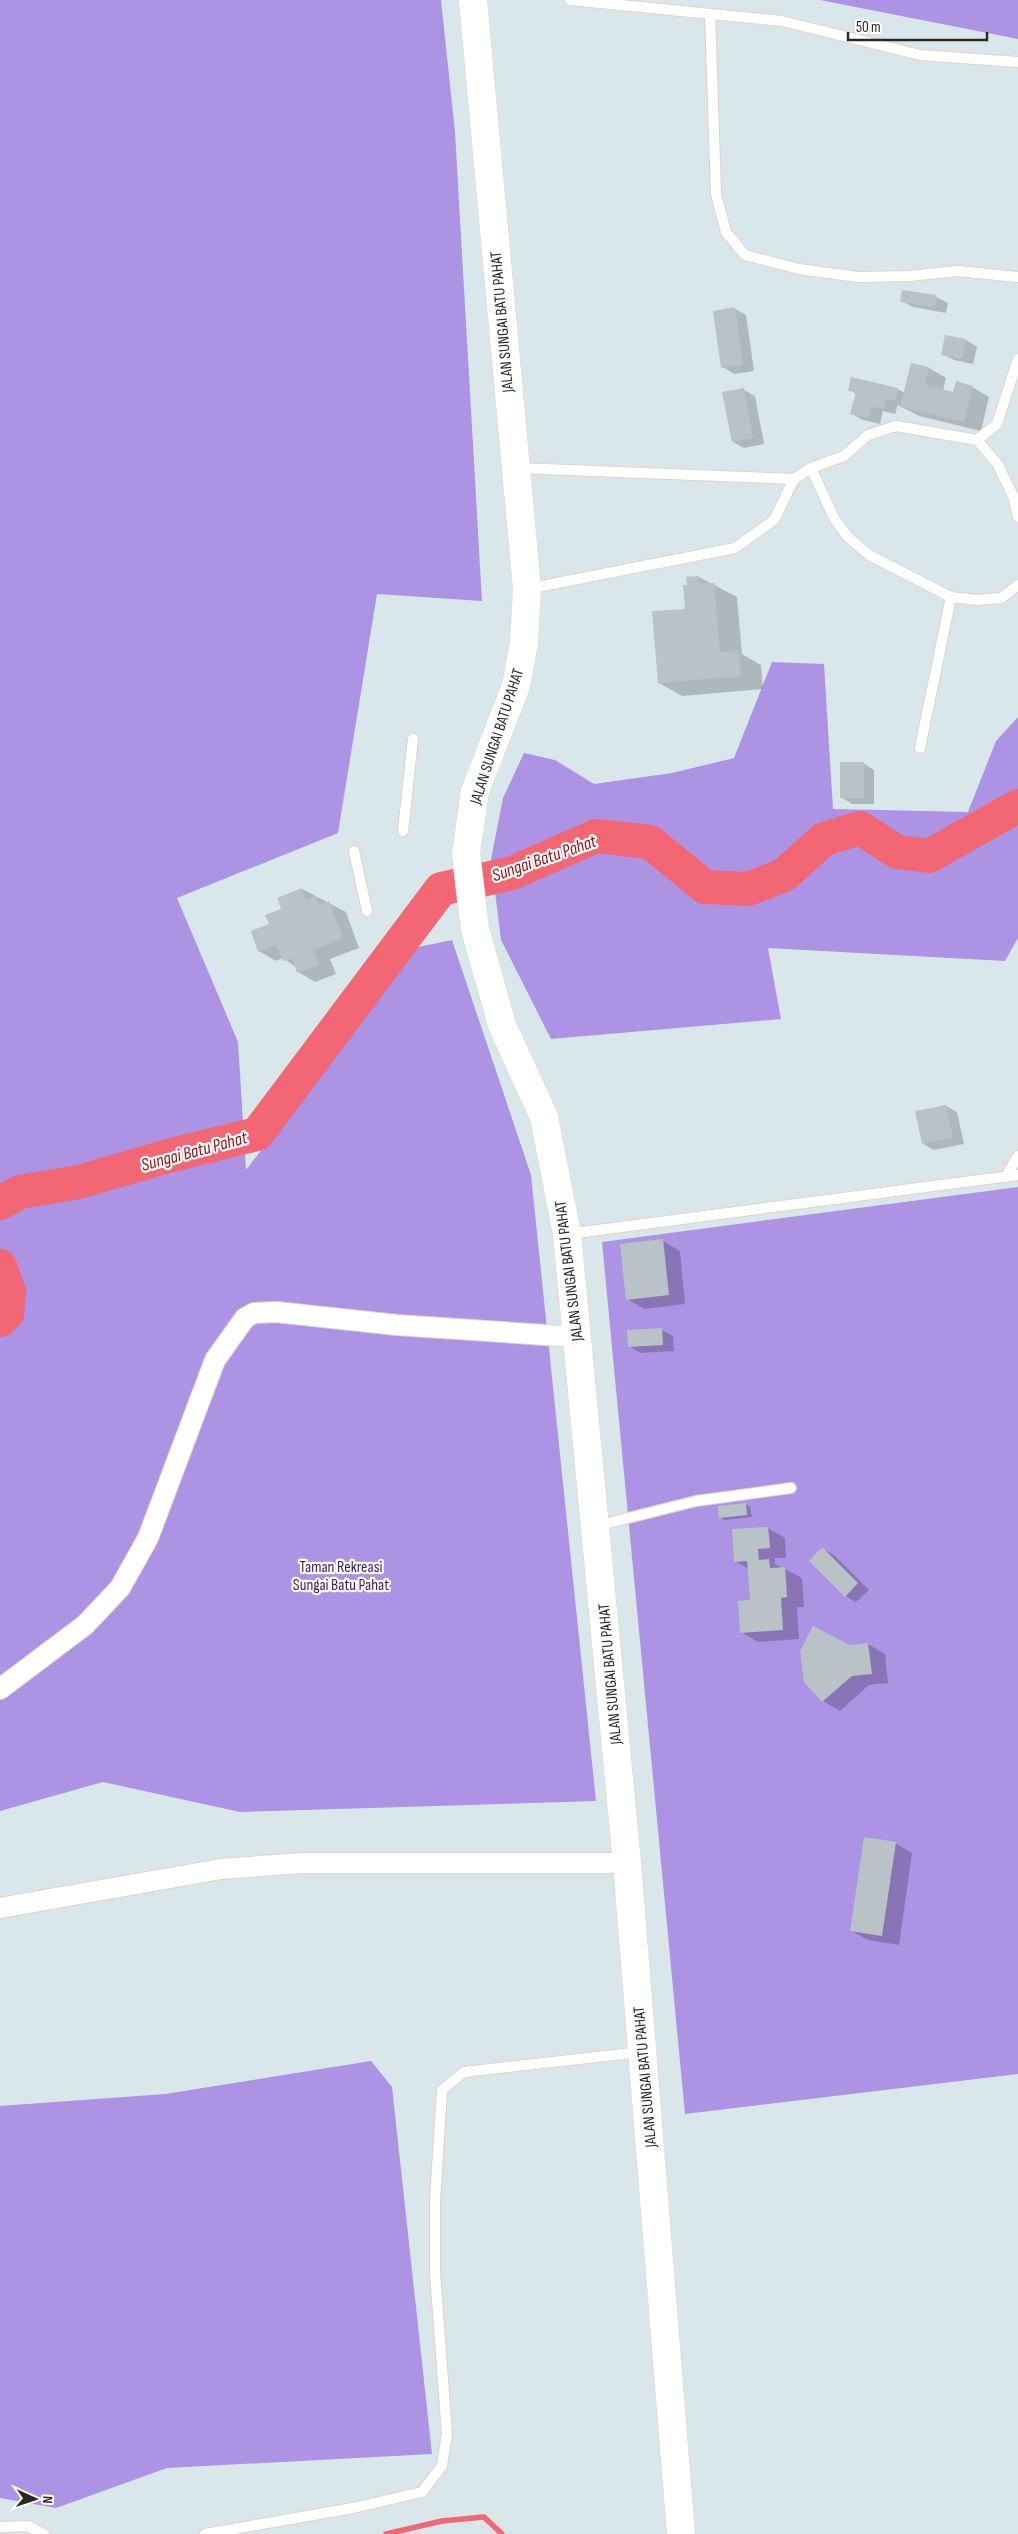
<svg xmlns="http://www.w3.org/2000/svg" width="1018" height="2534" font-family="'Sofia Sans Condensed',sans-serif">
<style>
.green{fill:#ac93e4}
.shadow{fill:#0003}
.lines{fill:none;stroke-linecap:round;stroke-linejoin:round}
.stream{stroke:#f26773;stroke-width:5.5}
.river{stroke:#f26773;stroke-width:34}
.building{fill:#b9c2c6}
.lane-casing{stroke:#ded4cb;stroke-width:12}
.street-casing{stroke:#ded4cb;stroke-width:22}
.secondary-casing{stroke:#ded4cb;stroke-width:29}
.lane{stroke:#fff;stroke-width:10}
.street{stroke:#fff;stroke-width:20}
.secondary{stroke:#fff;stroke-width:28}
.labels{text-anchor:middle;stroke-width:4.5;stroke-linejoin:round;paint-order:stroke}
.street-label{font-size:16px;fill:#282828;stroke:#fff}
.park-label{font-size:16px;fill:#3a1766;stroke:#fff}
.water-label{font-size:18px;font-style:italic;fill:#9b090a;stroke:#fff}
</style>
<rect width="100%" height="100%" fill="#d9e7eb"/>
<path class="green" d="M 0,0 L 441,0 L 455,132 L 482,601 L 377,594 L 338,833 L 177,898 L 238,1042 L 246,1170 L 418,947 L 452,940 L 531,1175 L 596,1801 L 240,1812 L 103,1782 L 0,1811 Z
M 820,0 L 1018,0 L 1018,39 Z
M 772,662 L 824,664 L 833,809 L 968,812 L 996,741 L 1018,717 L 1018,938 L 1005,961 L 768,948 L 781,1019 L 551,1039 L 501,940 L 491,859 L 503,798 L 524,753 L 555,760 L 594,784 L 672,773 L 734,758 Z
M 1018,1187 L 1018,2074 L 685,2114 L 602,1242 Z
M 371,2061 L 392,2087 L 432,2454 L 167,2468 L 56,2508 L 0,2498 L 0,2106 L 165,2094 Z"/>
<path class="shadow" d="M 936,297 L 948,303 L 946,313 L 913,307 L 902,301 Z
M 735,309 L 746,315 L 754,371 L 734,374 L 723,367 Z
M 966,340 L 977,347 L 973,364 L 954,360 L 943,354 Z
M 912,364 L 929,368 L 946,378 L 943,391 L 954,394 L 972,387 L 989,397 L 981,431 L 919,416 L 898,405 L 895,414 L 883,411 L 880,424 L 863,420 L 852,414 L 856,394 L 850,390 L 897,389 L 905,393 Z
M 744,390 L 755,396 L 764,444 L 744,448 L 733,442 Z
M 699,577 L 737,597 L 742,654 L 761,665 L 763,689 L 682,696 L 659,683 L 686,610 L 688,578 Z
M 863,763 L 874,770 L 874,804 L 852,804 L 841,797 Z
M 302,889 L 346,912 L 359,948 L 330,959 L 336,974 L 315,982 L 298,972 L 297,968 L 283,958 L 276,961 L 259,951 L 270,925 Z
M 946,1106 L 957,1112 L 964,1144 L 934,1150 L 923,1144 Z
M 663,1241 L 680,1251 L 685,1304 L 644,1309 L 627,1299 Z
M 662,1330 L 673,1336 L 674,1351 L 640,1353 L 629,1346 Z
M 745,1504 L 750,1507 L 752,1517 L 725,1520 L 720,1517 Z
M 768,1528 L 785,1538 L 786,1558 L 775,1558 L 775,1564 L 802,1578 L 804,1607 L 797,1607 L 799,1639 L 758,1642 L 741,1632 L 751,1601 L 749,1569 L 735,1561 Z
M 823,1549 L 834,1555 L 869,1590 L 856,1602 L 845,1596 Z
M 868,1644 L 885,1654 L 888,1683 L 869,1685 L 840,1711 L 823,1701 L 805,1681 L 850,1646 Z
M 895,1843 L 912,1853 L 899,1945 L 868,1940 L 851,1931 Z"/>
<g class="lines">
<path class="stream" d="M 386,2534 L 442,2521 L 484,2517 L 502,2534"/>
<path class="river" d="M 0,1203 L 20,1192 L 79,1182 L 168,1156 L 257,1134 L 441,889 L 512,873 L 596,836 L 650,842 L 705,887 L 748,889 L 784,875 L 824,839 L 860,828 L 897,852 L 929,856 L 1018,806
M 0,1266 L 9,1291 L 7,1314 L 0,1320"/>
</g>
<path class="building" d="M 902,290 L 937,295 L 935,307 L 900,302 Z
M 735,307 L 743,365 L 721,368 L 713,311 Z
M 945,335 L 966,339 L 962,359 L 941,355 Z
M 911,363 L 929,367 L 925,385 L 953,392 L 956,381 L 973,386 L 964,422 L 900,407 Z
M 851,377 L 898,388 L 895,401 L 886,399 L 884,409 L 872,406 L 869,418 L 850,414 L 856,392 L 848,391 Z
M 744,388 L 753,438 L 732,442 L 722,392 Z
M 699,576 L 700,584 L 714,583 L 720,652 L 739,651 L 741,676 L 658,683 L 652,611 L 685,609 L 683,585 L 687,585 L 686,577 Z
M 840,762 L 864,762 L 864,798 L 840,798 Z
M 302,888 L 306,900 L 315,896 L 319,905 L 329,901 L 343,938 L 313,950 L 319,965 L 297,973 L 292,958 L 283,961 L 276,945 L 258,952 L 251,931 L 269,924 L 265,915 L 281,909 L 277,898 Z
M 946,1105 L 953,1138 L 922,1144 L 915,1111 Z
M 663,1239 L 669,1295 L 626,1300 L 620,1244 Z
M 662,1328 L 663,1345 L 628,1347 L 627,1330 Z
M 746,1503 L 747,1515 L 719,1518 L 718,1506 Z
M 768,1527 L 770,1548 L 758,1549 L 759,1560 L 769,1559 L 770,1568 L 785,1567 L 787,1597 L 781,1598 L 783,1630 L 740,1633 L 738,1601 L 750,1600 L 747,1561 L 734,1562 L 732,1529 Z
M 822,1547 L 858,1583 L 845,1597 L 809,1561 Z
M 813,1626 L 850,1645 L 868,1643 L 872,1674 L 852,1676 L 822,1702 L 804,1682 L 800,1651 Z
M 864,1837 L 896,1842 L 882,1936 L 850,1931 Z"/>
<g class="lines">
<defs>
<path id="lane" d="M 570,0 L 782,21 L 920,55 L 1018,62
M 710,14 L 716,194 L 726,232 L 745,255 L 799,269 L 858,277 L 909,276 L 957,271 L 1018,277
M 977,440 L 997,424 L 1018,359
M 518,468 L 794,479 L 811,468 L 844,456 L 868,435 L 896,426 L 977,440 L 997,463 L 1013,496 L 1018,517
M 811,468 L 834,518 L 848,537 L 869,555 L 951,597 L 977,600 L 1001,598 L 1018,585
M 527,589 L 735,548 L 774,520 L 794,479
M 920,748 L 951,597
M 403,831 L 413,739
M 354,851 L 367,911
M 1006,1176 L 1018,1156
M 568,1234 L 1018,1175
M 596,1526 L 696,1501 L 791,1488
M 0,2527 L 28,2526 L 44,2534
M 205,2534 L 353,2508 L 422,2492 L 442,2466 L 447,2434 L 435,2273 L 435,2200 L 442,2090 L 464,2072 L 641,2052"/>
<path id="street" d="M 0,1689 L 85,1625 L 120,1588 L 148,1538 L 215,1360 L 245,1318 L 254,1313 L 276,1312 L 397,1325 L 576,1337
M 0,1908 L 221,1869 L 302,1863 L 627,1863"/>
<path id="secondary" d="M 473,0 L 527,589 L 524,643 L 516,686 L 475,791 L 466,854 L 475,929 L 502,1025 L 544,1117 L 567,1234 L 627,1863 L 681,2534"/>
</defs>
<use href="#lane" class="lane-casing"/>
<use href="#street" class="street-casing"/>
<use href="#secondary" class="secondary-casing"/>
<use href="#lane" class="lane"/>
<use href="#street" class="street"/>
<use href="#secondary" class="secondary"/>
</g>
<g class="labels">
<g class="street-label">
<text transform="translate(501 322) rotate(-95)" y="6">JALAN SUNGAI BATU PAHAT</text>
<text transform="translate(496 736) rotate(-72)" y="6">JALAN SUNGAI BATU PAHAT</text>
<text transform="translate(568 1271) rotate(-97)" y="6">JALAN SUNGAI BATU PAHAT</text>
<text transform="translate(609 1674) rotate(-95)" y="6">JALAN SUNGAI BATU PAHAT</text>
<text transform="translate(644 2077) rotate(-95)" y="6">JALAN SUNGAI BATU PAHAT</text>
</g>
<g class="park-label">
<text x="341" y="1572">Taman Rekreasi<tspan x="341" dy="18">Sungai Batu Pahat</tspan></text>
</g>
<g class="water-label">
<text transform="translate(544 858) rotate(-19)" y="6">Sungai Batu Pahat</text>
<text transform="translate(194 1151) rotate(-15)" y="6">Sungai Batu Pahat</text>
</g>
</g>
<g transform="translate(35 2499) rotate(93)" stroke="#ffffff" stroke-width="4" paint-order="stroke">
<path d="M0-4L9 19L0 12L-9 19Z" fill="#282828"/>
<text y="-8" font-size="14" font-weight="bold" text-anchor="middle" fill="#282828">N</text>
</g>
<path d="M848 32v8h139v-8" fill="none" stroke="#282828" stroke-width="2.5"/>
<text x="856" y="32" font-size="15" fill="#282828" stroke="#ffffff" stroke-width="4" paint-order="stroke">50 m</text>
</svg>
